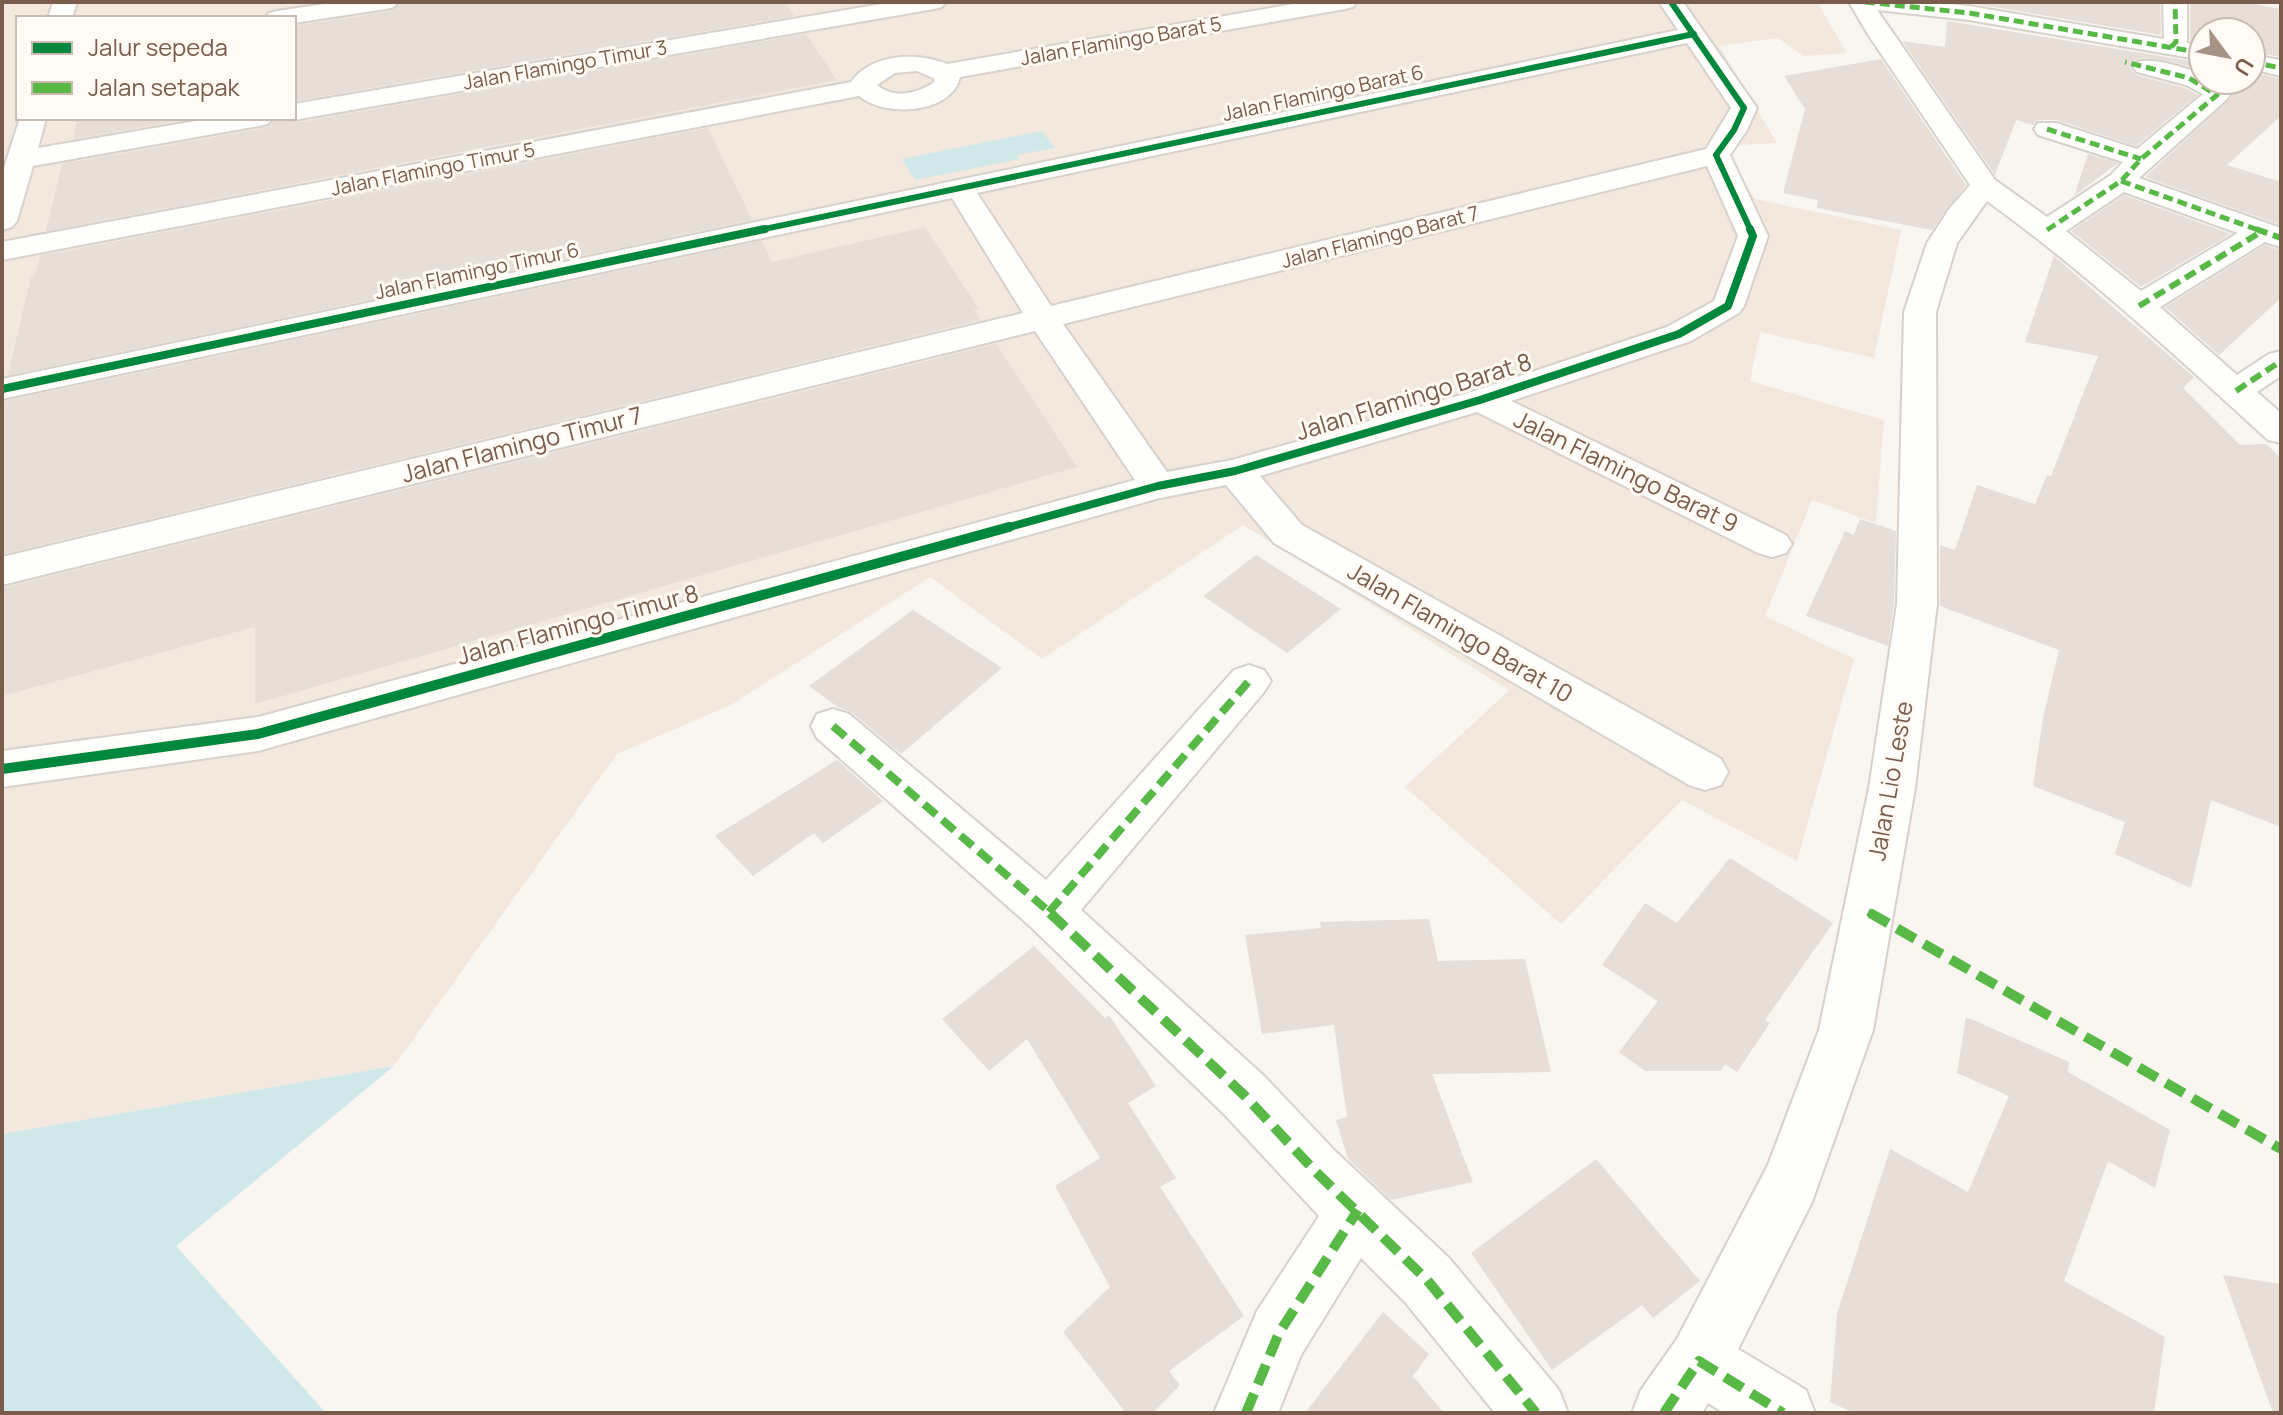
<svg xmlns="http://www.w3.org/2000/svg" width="2283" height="1415" font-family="Manrope,sans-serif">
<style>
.residential{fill:#f2e8de;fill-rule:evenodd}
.water{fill:#d0e8ea}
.building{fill:#e6ded7}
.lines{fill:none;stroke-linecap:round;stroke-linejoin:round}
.street-casing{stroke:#d7d1cb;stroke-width:4}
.street{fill:#fefefd;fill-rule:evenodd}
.quiet-far3{stroke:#58b947;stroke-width:5;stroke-dasharray:10 5;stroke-linecap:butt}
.quiet-far2{stroke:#58b947;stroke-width:6;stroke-dasharray:12 6;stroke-linecap:butt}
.quiet-far1{stroke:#58b947;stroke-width:8;stroke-dasharray:16 8;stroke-linecap:butt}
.quiet{stroke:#58b947;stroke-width:10;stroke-dasharray:21 10;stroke-linecap:butt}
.cycleway-far2-casing{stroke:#fffaf3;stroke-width:9}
.cycleway-far1-casing{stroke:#fffaf3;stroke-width:12}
.cycleway-casing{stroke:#fffaf3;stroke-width:15}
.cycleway-far2{stroke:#00873e;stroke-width:6}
.cycleway-far1{stroke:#00873e;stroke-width:8}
.cycleway{stroke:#00873e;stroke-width:10}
.labels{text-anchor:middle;stroke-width:6;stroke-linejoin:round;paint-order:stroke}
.far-street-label{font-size:20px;fill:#7a5c4d;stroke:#fffaf3}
.street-label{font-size:24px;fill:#7a5c4d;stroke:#fffaf3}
</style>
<rect width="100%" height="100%" fill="#f9f5f0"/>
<path class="residential" d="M 2,2 L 1817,2 L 1847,53 L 1803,56 L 1778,38 L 1719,46 L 1777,143 L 1720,146 L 1755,199 L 1901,230 L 1874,358 L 1760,332 L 1750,381 L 1884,420 L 1876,523 L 1812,500 L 1765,616 L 1854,659 L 1797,861 L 1682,800 L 1561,924 L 1405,787 L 1509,690 L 1243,525 L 1042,659 L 930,577 L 731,705 L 617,754 L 394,1066 L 2,1134 ZM 18,18 L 294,18 L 294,118 L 18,118 Z"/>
<path class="water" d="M 1042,131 L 1055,148 L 1017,155 L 1019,159 L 915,180 L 902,159 Z
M 394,1066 L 176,1246 L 326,1413 L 2,1413 L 2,1134 Z"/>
<path class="building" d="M 401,2 L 785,2 L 794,16 L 294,101 L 294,26 L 387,12 L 396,9 Z
M 1960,2 L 2160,2 L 2161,35 L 1970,3 Z
M 2190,2 L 2243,2 L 2281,9 L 2281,57 L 2251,52 L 2251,32 L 2203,32 L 2203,43 L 2190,41 Z
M 1947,21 L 2203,63 L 2203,71 L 2171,61 L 2144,58 L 2135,60 L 2130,67 L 2136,75 L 2185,88 L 2198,95 L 2136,146 L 2057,120 L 2038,120 L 2033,125 L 2016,120 L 1995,175 L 1902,41 L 1945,47 Z
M 806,34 L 837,80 L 46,231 L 62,164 L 260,129 L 270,126 L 275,118 L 295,123 Z
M 1881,59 L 1966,185 L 1932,230 L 1817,208 L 1818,200 L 1783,193 L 1805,109 L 1784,76 Z
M 2251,72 L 2281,79 L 2281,116 L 2227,165 L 2281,182 L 2281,225 L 2145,177 L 2232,97 L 2221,80 L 2251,80 Z
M 77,118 L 195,118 L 73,139 Z
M 708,128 L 752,220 L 8,375 L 31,277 L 35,276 L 40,256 Z
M 2088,154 L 2118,163 L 2074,196 Z
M 2124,195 L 2231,234 L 2141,287 L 2071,231 Z
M 925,227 L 979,309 L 974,310 L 980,320 L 2,554 L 2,402 L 762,241 L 772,262 Z
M 2265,245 L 2281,250 L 2281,298 L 2219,355 L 2165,307 Z
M 2054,256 L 2194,377 L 2183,388 L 2240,445 L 2266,444 L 2281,458 L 2281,827 L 2211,800 L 2191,888 L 2115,854 L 2125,822 L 2033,786 L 2043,718 L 2059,650 L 1940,606 L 1940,545 L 1955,550 L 1977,485 L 2035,504 L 2047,475 L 2051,476 L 2098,356 L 2025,342 Z
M 996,344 L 1077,467 L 255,704 L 255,627 L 2,696 L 2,588 Z
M 1860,519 L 1896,531 L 1894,604 L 1888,646 L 1806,616 L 1845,531 L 1854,535 Z
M 1256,555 L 1341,609 L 1287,653 L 1203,596 Z
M 913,610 L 1002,668 L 901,754 L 851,712 L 838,707 L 809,686 Z
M 837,760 L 883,801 L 823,843 L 814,833 L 753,876 L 715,836 Z
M 1730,858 L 1833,923 L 1765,1020 L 1770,1023 L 1737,1072 L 1725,1064 L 1720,1071 L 1645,1071 L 1619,1052 L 1658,1001 L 1602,965 L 1645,903 L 1677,923 Z
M 1429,919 L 1438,961 L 1525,959 L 1551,1072 L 1432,1074 L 1473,1182 L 1391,1200 L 1348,1159 L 1336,1120 L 1347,1117 L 1334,1025 L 1262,1034 L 1245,935 L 1321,928 L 1320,922 Z
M 1034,946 L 1105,1018 L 1109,1015 L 1156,1086 L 1128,1103 L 1176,1178 L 1160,1187 L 1244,1316 L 1169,1371 L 1180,1385 L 1153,1413 L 1126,1413 L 1063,1332 L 1110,1287 L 1055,1186 L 1100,1158 L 1027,1039 L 989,1071 L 942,1019 Z
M 1966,1017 L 2069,1062 L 2068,1072 L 2170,1130 L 2155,1188 L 2108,1161 L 2064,1281 L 2165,1337 L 2154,1413 L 1854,1413 L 1830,1402 L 1837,1314 L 1890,1149 L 1968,1192 L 2009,1096 L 1957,1073 Z
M 1596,1159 L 1700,1281 L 1653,1318 L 1642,1305 L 1552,1370 L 1471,1253 Z
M 2223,1275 L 2281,1284 L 2281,1413 L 2273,1413 Z
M 1383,1312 L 1429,1354 L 1413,1376 L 1444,1413 L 1305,1413 Z"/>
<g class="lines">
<defs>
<path id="street" d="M 53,2 L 77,2 L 72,18 L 48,18 Z
M 338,2 L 398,2 L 394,7 L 386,9 L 294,23 L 294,18 L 265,18 L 269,13 L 277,11 Z
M 893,2 L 946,2 L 942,7 L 934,9 L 294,120 L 286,118 L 294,118 L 294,104 Z
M 1305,2 L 1357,2 L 1353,7 L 1345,9 L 960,77 C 952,114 885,118 859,96 L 2,260 L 2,242 L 851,82 C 872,53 917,52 947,64 ZM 917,71 L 935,79 L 933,83 C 916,94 894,99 877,85 L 895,73 Z
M 1659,2 L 1683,2 L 1757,108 L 1747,130 L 1730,155 L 1768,236 L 1744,306 L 1739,313 L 1691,341 L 1511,401 L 1786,535 L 1792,544 L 1786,553 L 1772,557 L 1758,553 L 1477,412 L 1260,476 L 1302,525 L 1721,759 L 1728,772 L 1721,785 L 1705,790 L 1689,785 L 1274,543 L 1226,485 L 1160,498 L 258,751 L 2,787 L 2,751 L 258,717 L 1135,480 L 1035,331 L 2,585 L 2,557 L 1023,313 L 952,198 L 2,399 L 2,379 L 1678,30 ZM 1687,43 L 1731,108 L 1706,149 L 1051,306 L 977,193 ZM 1707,166 L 1738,236 L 1714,301 L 1667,327 L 1468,393 L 1232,460 L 1167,472 L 1063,324 Z
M 1849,2 L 1931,2 L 1969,6 L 2164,39 L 2163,2 L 2187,2 L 2187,43 L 2203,46 L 2203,60 L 1969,20 L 1877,10 L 1995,180 L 2047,217 L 2111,175 L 2123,162 L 2038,135 L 2034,129 L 2038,123 L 2056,123 L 2137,149 L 2203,94 L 2186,85 L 2137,72 L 2133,67 L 2137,62 C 2156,57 2184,68 2203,74 L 2203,80 L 2221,83 L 2230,95 L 2226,100 L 2139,178 L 2281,228 L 2281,247 L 2265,242 L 2160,307 L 2237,375 L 2269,354 L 2281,351 L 2281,376 L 2257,392 L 2281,413 L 2281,443 L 2268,440 C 2177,357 2087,273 1987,201 L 1957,243 L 1936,312 L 1937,604 L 1915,788 L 1873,1030 L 1812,1202 L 1738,1349 L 1806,1390 L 1815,1413 L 1724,1413 L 1708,1403 L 1702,1413 L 1632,1413 L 1641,1390 L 1677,1339 L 1768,1165 L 1819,1030 L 1869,788 L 1897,604 L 1904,312 L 1927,243 L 1950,208 L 1970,185 L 1867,33 ZM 2124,192 L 2238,233 L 2141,291 L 2066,231 Z
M 2251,55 L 2281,60 L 2281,76 L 2251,69 Z
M 20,118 L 46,118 L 38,148 L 213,118 L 272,118 L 268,124 L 259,126 L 33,166 L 17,221 L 12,227 L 2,230 L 2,174 Z
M 1249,665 L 1264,670 L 1271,681 L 1264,692 L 1081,910 L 1264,1076 L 1335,1151 L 1449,1258 L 1559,1390 L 1568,1413 L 1495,1413 L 1405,1302 L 1361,1258 L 1301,1355 L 1278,1413 L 1214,1413 L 1257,1311 L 1319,1216 L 1224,1114 L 1031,927 L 817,738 L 811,726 L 817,714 L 833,709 L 849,714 L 1046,880 L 1234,670 Z"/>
</defs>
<use href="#street" class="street-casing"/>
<use href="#street" class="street"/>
<path class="quiet-far3" d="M 1865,2 L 1969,13 L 2203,53
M 2171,47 L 2176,42 L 2175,2
M 2251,62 L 2281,68
M 2047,129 L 2141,159
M 2121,181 L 2261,231
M 2047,230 L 2121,181 L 2141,159 L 2217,95 L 2189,78 L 2125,62"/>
<path class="quiet-far2" d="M 2256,229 L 2281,238
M 2139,306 L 2261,232
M 2236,391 L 2281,361"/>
<path class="quiet-far1" d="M 833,726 L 1053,915
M 1049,912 L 1249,681
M 1868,912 L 1874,915"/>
<path class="quiet" d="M 1050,913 L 1244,1095 L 1315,1171 L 1427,1280 L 1536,1413
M 1870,913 L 2281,1149
M 1246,1413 L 1279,1333 L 1358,1210
M 1664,1413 L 1699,1361 L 1783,1413"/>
<defs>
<path id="cycleway-far2" d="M 1671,2 L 1744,108 L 1734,130 L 1716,155 L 1751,231
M 755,231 L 1694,34"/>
<path id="cycleway-far1" d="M 2,389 L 765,229
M 1002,529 L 1158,486 L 1235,471 L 1480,400 L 1679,334 L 1728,306 L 1753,236 L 1750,229"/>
<path id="cycleway" d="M 2,769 L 258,734 L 1009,527"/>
</defs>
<use href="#cycleway-far2" class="cycleway-far2-casing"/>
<use href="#cycleway-far1" class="cycleway-far1-casing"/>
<use href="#cycleway" class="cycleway-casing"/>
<use href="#cycleway-far2" class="cycleway-far2"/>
<use href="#cycleway-far1" class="cycleway-far1"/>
<use href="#cycleway" class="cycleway"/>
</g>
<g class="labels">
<g class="far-street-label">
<text transform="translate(1121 41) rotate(-10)" y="7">Jalan Flamingo Barat 5</text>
<text transform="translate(565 65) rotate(-10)" y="7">Jalan Flamingo Timur 3</text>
<text transform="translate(1323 93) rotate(-12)" y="7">Jalan Flamingo Barat 6</text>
<text transform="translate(433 169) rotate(-11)" y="7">Jalan Flamingo Timur 5</text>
<text transform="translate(1380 237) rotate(-14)" y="7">Jalan Flamingo Barat 7</text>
<text transform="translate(477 271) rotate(-12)" y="7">Jalan Flamingo Timur 6</text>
</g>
<g class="street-label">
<text transform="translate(1414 397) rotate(-17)" y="8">Jalan Flamingo Barat 8</text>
<text transform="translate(522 445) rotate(-14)" y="8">Jalan Flamingo Timur 7</text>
<text transform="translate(1626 472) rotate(26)" y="8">Jalan Flamingo Barat 9</text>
<text transform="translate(578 625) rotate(-15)" y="8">Jalan Flamingo Timur 8</text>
<text transform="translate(1460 633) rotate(30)" y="8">Jalan Flamingo Barat 10</text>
<text transform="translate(1891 781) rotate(-80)" y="8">Jalan Lio Leste</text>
</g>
</g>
<rect width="2283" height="1415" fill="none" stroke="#7a5c4d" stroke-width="8"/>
<rect x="16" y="16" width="280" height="104" fill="#fffaf3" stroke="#cabbb1" stroke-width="2"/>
<rect x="32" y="42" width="40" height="12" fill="#00873e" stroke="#cabbb1" stroke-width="2"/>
<text x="88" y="56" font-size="24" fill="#7a5c4d">Jalur sepeda</text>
<rect x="32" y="82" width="40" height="12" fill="#58b947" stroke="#cabbb1" stroke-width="2"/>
<text x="88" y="96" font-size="24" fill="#7a5c4d">Jalan setapak</text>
<g transform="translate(2227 56) rotate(122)"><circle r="38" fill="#fffaf3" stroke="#cabbb1" stroke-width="2"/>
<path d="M0-6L14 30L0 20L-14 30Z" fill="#a69286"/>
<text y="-12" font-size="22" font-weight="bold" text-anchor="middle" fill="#7a5c4d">U</text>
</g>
</svg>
